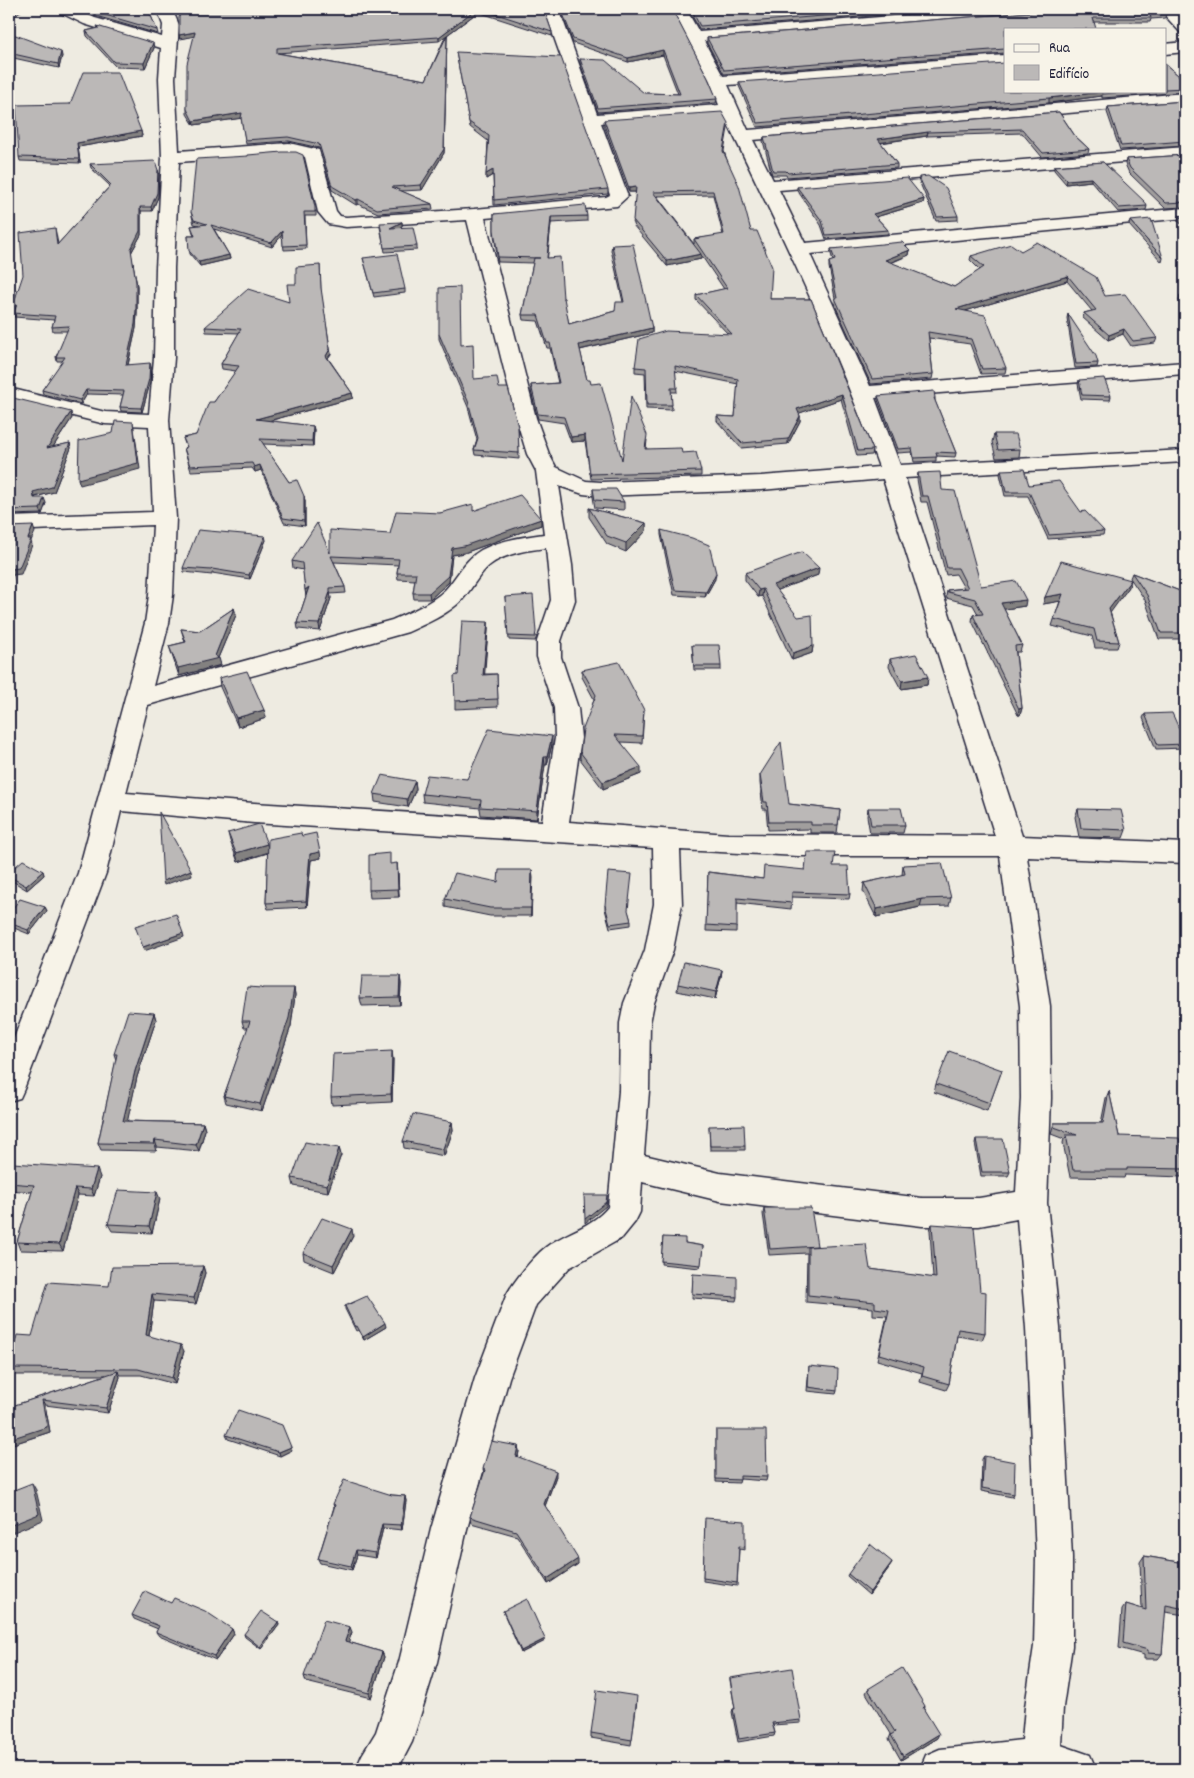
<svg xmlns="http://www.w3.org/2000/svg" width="1194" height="1778" font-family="Dekko,sans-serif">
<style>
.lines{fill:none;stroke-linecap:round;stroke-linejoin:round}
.minor-casing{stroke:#22223b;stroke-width:3}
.minor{fill:#f7f3e8;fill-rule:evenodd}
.wall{fill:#a19e9d;stroke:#22223b;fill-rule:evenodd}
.shaded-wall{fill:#838180;stroke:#22223b}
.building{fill:#bbb8b7;stroke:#22223b}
</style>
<rect width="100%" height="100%" fill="#eeebe1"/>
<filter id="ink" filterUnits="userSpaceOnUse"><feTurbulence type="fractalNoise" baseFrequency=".02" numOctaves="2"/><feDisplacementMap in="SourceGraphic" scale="10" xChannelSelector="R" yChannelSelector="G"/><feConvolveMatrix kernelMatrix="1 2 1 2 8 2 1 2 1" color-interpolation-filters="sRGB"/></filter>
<g filter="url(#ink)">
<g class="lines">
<defs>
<path id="minor" d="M 56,9 L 75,9 L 95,18 L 162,37 L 163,25 L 157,9 L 172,9 L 179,25 L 175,78 L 179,151 L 289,143 L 319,150 L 336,211 L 340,216 L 346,217 L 474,209 L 606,197 L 610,195 L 544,9 L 559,9 L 597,114 L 719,105 L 710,81 L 672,9 L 686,9 L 699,32 L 978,9 L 1038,9 L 1035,12 L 1030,14 L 704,41 L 723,76 L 1005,55 L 1005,65 L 728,85 L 748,130 L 1185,93 L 1185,103 L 753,140 L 773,180 L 1185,147 L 1185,157 L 779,190 L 805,243 L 1185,208 L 1185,218 L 810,254 L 870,386 L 1185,362 L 1185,374 L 875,398 L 900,465 L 1185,450 L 1185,462 L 905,478 L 1022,836 L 1185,843 L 1185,863 L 1027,857 L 1050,1006 L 1051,1098 L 1047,1203 L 1060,1328 L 1072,1557 L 1072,1646 L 1063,1707 L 1061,1745 L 1090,1755 L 1096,1769 L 920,1769 L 926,1755 L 940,1749 L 1022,1740 L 1025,1707 L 1034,1646 L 1036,1557 L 1026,1328 L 1017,1219 L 979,1226 L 922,1226 L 720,1201 L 642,1182 L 640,1212 L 635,1222 L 622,1238 L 569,1268 L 536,1305 L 509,1378 L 467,1529 L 437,1662 L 412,1742 L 398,1769 L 356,1769 L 362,1755 L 376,1732 L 399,1662 L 431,1529 L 475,1378 L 506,1296 C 513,1282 534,1256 546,1247 C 566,1232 592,1227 608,1207 L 619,1091 L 620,1023 L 624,1003 L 645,950 L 654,904 L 653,848 L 254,823 L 121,811 L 106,873 L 24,1089 L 20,1098 L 9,1101 L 9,1051 L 78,873 L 145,623 L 149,595 L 153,525 L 9,531 L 9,517 L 153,512 L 149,426 L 105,424 L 9,400 L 9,388 L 105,412 L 149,414 L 154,358 L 156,268 L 162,157 L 159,78 L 161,48 L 84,24 L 59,12 ZM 723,114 C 780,230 835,345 879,467 L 761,476 L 601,482 L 586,481 L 556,467 L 549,454 L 536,418 L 485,218 L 617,206 L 628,196 L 601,123 ZM 282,154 L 297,154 L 305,157 L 318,212 L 328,224 L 346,227 L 467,220 L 516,418 L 527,454 L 536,471 L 544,534 C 523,537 500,540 481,550 C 465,559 457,577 445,590 C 430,604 410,612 392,620 L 153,686 L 169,623 L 173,595 L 176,518 L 169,420 L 174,358 L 174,268 L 179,162 ZM 883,479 L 995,836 L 728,834 L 569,822 L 581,738 L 578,708 L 561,657 L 561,641 L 575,600 L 572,565 L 559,486 L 583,494 L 601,496 L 761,490 ZM 546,548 L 551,600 L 537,641 L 537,657 L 554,708 L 555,738 L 542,821 L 254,803 L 126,793 L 148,705 L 408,632 C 427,623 447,615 462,600 C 474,587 481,568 498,560 C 513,552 530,550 546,548 ZM 680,850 L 798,856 L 1000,856 L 1020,1006 L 1021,1098 L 1016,1192 L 979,1198 L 922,1198 L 720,1173 L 644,1155 L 649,1091 L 650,1023 L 654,1003 L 673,950 L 682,904 Z
M 1159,9 L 1174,9 L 1185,20 L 1185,34 L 1180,32 Z
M 1185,42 L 1185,52 L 1165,54 L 1165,44 Z"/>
</defs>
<use href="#minor" class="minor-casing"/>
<use href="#minor" class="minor"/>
</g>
<path class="wall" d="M 84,9 L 148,9 L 157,30 L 158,34 L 96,16 L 86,12 Z
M 183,9 L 544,9 L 552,32 L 552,36 L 478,12 L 447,35 L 444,153 L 422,190 L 401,191 L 432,204 L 433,209 L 378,213 L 358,204 L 356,205 L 332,190 L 319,148 L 289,141 L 246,144 L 241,118 L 194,125 L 187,114 L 187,109 L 194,36 L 180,39 L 179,35 ZM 446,35 L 426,80 L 278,53 L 439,41 Z
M 560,9 L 672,9 L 717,99 L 716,103 L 598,112 L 580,63 L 580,59 L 644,93 L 678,94 L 663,55 L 628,62 L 573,43 Z
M 688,9 L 958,9 L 700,30 Z
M 1176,9 L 1185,9 L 1185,16 L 1184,16 Z
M 1031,12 L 1166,14 L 1165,18 L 1151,19 L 1150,22 L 1094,22 L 1005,29 L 1005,53 L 724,74 L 707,43 L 707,38 Z
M 97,26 L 154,48 L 145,68 L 116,67 L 87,36 L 86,31 L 98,28 Z
M 9,34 L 62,56 L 59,68 L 9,57 Z
M 456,52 L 608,189 L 608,194 L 494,205 L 493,175 L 486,179 L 488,141 L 470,127 Z
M 1165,64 L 1185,81 L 1185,92 L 1102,98 L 1102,96 L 1049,103 L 757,127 L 739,86 L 739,82 L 1005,91 L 1165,91 Z
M 1185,101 L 1185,146 L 1120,150 L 1107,112 L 1108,107 Z
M 1059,112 L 1075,136 L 1089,149 L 1088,153 L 1042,157 L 1022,133 L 927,136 L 881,143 L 897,164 L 897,168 L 787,177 L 786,175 L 772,175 L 763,141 L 764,137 Z
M 604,120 L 728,128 L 724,151 L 751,231 L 770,299 L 811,299 L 873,450 L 872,455 L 857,456 L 841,399 L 799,413 L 800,416 L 800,421 L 788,444 L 741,448 L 717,421 L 717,416 L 735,417 L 738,384 L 675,371 L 677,392 L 671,392 L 672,410 L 646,409 L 645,373 L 635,372 L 635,367 L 728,334 L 696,300 L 696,295 L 724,289 L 701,255 L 701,259 L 667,266 L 633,225 L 636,192 L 629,192 L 604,125 ZM 713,195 L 723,235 L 694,239 L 694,244 L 657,196 Z
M 141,131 L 142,136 L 78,147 L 80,163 L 20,161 L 19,157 Z
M 1185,155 L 1185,207 L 1165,208 L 1129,173 L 1125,164 L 1126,159 Z
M 1103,162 L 1147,206 L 1146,210 L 1118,212 L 1091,181 L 1066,184 L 1054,170 L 1054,166 Z
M 90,164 L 158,170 L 159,174 L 158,197 L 152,211 L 141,211 L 141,235 L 131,253 L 137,286 L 137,314 L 136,328 L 128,365 L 151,367 L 150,383 L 142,412 L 121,411 L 120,407 L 123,395 L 87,394 L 81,404 L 43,394 L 42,390 L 63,361 L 57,361 L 56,357 L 68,331 L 53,331 L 52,327 L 54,320 L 14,317 L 13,313 L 15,309 L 13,305 L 55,228 L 58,244 L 110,186 L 91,168 Z
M 919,177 L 958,216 L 958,220 L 936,221 L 919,181 Z
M 797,187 L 924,199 L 923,203 L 876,217 L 888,230 L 888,234 L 826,239 L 821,225 L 797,190 Z
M 316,211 L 316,216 L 305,216 L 306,249 L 284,250 L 282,235 L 272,247 L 214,229 L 229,255 L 230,259 L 200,266 L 190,254 L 188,236 L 194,236 L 191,226 L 199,225 L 194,224 L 191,212 Z
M 494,214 L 587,216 L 587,221 L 551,223 L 547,258 L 563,298 L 569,324 L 615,311 L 623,302 L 611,250 L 612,245 L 652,328 L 652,333 L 580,350 L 587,380 L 591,384 L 622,460 L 647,440 L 646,449 L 682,453 L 701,471 L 701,476 L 591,479 L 585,441 L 571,442 L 564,423 L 538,419 L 531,391 L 531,385 L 558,383 L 550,348 L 547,348 L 538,321 L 523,320 L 522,315 L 533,263 L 498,262 L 494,235 Z
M 1185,215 L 1185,227 L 1178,221 L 1179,216 Z
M 1130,221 L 1163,258 L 1162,262 L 1129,225 Z
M 402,222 L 402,226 L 399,228 L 417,246 L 417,250 L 385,252 L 380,227 Z
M 831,249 L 910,250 L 909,255 L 891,263 L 954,287 L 980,270 L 970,260 L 971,256 L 1021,251 L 1105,296 L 1157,338 L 1155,343 L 1131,346 L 1123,334 L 1108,340 L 1083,318 L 1084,313 L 1092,311 L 1067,281 L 965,311 L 1006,368 L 1005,373 L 981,374 L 970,344 L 929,338 L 933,374 L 932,379 L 871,384 L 834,303 L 835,298 L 829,267 L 829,262 L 833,261 L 831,254 Z
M 363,258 L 405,289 L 405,293 L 374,297 Z
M 320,265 L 321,292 L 331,354 L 328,358 L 352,393 L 353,398 L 269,421 L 313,426 L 314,430 L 313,446 L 263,444 L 289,482 L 304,496 L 305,501 L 305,526 L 284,523 L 261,470 L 255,472 L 252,468 L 191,471 L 185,452 L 184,448 L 186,447 L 183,438 L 196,435 L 214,402 L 236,371 L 222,369 L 221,364 L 239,333 L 206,332 L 205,327 L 289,302 L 296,284 Z
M 1180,295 L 1185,296 L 1185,311 L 1179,301 Z
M 1068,314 L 1098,363 L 1097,367 L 1075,368 L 1067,318 Z
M 439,334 L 461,345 L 474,379 L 499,388 L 518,427 L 519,459 L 475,455 L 474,450 L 477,440 L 468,407 L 439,339 Z
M 1079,380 L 1111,396 L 1110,400 L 1081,399 L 1078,384 Z
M 878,396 L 935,398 L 935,401 L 956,453 L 955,457 L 936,456 L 936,461 L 914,462 L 912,452 L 898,453 L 878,400 Z
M 9,397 L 72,418 L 53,447 L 70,443 L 71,448 L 54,492 L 35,497 L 35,498 L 46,503 L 42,514 L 9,515 Z
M 994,434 L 1020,449 L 1019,457 L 996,458 L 992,442 Z
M 1001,470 L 1081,512 L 1104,531 L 1103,535 L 1048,539 L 1028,496 L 1005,496 L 1000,474 Z
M 918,473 L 942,490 L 981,586 L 1025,606 L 1004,609 L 1022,645 L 1020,652 L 1016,652 L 1022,708 L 1020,715 L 1018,715 L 972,621 L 973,615 L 978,614 L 973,605 L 946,598 L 946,597 L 947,590 L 964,588 L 956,574 L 946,575 L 927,502 L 921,502 L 917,479 Z
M 593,489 L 624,502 L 624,510 L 595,508 L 593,497 Z
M 589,508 L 646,523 L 646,531 L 626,552 L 607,544 L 589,517 Z
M 473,511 L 541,525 L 464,553 L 452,555 L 449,582 L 430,599 L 414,599 L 413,593 L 415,580 L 398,579 L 397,573 L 398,565 L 334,562 L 345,587 L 346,593 L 330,594 L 331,598 L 320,631 L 298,629 L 297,623 L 306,596 L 303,570 L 293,568 L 292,561 L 330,553 L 390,534 L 440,513 Z
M 661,530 L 715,579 L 705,597 L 674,595 L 661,535 Z
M 266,540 L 250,579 L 212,573 L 212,575 L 184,572 L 183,568 Z
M 745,573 L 818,575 L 777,590 L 813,646 L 812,653 L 792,660 L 762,596 L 758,597 L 745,580 Z
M 1132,573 L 1185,593 L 1185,639 L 1159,639 L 1145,600 L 1130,578 Z
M 1131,580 L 1129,587 L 1110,612 L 1119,642 L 1117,648 L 1095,648 L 1092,636 L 1052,626 L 1060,601 L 1043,604 L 1045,597 Z
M 505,597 L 537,637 L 535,641 L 509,640 Z
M 234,608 L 236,615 L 218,658 L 221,665 L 179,676 L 169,646 L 185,642 L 181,629 L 200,631 Z
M 488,622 L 488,630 L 484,674 L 497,674 L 498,707 L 455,709 L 455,701 L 458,675 Z
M 692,645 L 721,666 L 721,670 L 694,670 Z
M 890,659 L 928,677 L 927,685 L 901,689 L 889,667 Z
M 582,670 L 644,710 L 642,743 L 621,742 L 641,774 L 603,789 L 580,759 L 580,752 L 594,699 L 582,677 Z
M 219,678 L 264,710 L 266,718 L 238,727 L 220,687 Z
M 1145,714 L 1185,742 L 1185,748 L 1156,749 L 1143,718 Z
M 552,744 L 547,765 L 545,765 L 537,819 L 481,815 L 480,808 L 423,802 L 422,794 L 467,779 Z
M 760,775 L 789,804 L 840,810 L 837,833 L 810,833 L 810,829 L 768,830 L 766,809 L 763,809 L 760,783 Z
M 415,781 L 416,789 L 408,807 L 375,802 L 374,794 Z
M 868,808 L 905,825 L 903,833 L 870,833 L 867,816 Z
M 1078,809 L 1126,830 L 1123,838 L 1079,837 L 1075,817 Z
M 228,833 L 268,848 L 302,836 L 321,858 L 311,860 L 307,907 L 268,909 L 266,903 L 268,853 L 238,862 L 230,841 Z
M 903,865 L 951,898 L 949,906 L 920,907 L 876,917 L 863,891 L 864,883 L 902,875 Z
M 532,870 L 531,916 L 490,916 L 445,907 L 445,899 Z
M 805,870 L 850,894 L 849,899 L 792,897 L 791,909 L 737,903 L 736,932 L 706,931 L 708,872 L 763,879 Z
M 43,871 L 44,875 L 27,890 L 9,879 L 9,876 Z
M 398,872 L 399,897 L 370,898 L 369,890 Z
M 605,905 L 628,911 L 631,921 L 631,925 L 610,928 L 605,909 Z
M 45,907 L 47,911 L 29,934 L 9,926 L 9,913 Z
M 722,970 L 721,977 L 715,999 L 677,991 L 678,984 Z
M 400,976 L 401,984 L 400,1005 L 362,1006 L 360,998 Z
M 294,988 L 295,995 L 291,1026 L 262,1111 L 226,1103 L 224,1096 L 248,1028 L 244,1028 L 242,1021 Z
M 154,1013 L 156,1020 L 137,1077 L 127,1121 L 203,1123 L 205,1130 L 199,1151 L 157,1147 L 156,1151 L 101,1150 L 98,1143 L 116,1060 L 114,1054 Z
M 393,1059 L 392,1102 L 332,1105 L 331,1097 Z
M 1002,1070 L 987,1111 L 934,1092 L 936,1084 Z
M 1109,1091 L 1119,1136 L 1185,1165 L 1185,1171 L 1183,1177 L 1125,1175 L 1124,1178 L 1070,1177 L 1063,1143 L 1064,1139 L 1051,1134 L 1052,1130 L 1054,1123 L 1101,1123 L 1106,1098 Z
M 452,1122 L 453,1130 L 444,1156 L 404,1148 L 403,1141 Z
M 709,1126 L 745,1146 L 745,1150 L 710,1150 Z
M 976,1139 L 1010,1172 L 1008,1176 L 981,1176 L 975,1143 Z
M 339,1148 L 341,1155 L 328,1192 L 294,1186 L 292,1178 Z
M 9,1177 L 100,1177 L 94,1196 L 78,1195 L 63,1251 L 20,1250 L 17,1242 L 32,1192 L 10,1190 L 9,1188 Z
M 160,1199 L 152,1233 L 112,1231 L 108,1224 Z
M 764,1208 L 817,1246 L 870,1269 L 933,1278 L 930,1230 L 932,1224 L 980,1291 L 985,1333 L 982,1340 L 957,1336 L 949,1384 L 946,1390 L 920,1382 L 922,1373 L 877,1360 L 887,1316 L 873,1315 L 873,1308 L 806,1302 L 807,1253 L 769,1255 L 763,1214 Z
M 353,1236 L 334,1272 L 304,1260 L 303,1253 Z
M 663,1237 L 685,1243 L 703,1246 L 700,1268 L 661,1264 Z
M 203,1266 L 205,1273 L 196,1304 L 154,1301 L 149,1336 L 184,1351 L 175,1384 L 141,1375 L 119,1375 L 120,1377 L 108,1413 L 45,1405 L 50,1432 L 13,1444 L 9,1407 L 106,1375 L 13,1375 L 9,1368 L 32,1336 L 109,1286 Z
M 693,1274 L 737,1297 L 736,1301 L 692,1298 Z
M 345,1306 L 386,1327 L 364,1340 L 358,1330 L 356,1331 L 345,1309 Z
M 809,1366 L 837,1391 L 836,1394 L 807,1391 Z
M 716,1430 L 767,1477 L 766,1481 L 740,1479 L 739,1483 L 716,1482 Z
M 226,1435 L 292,1450 L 280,1456 L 228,1439 Z
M 518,1446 L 519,1451 L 518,1457 L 556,1476 L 545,1506 L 578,1564 L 548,1584 L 517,1536 L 471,1523 L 470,1517 L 484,1473 L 483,1469 Z
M 984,1456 L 1014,1494 L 1012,1497 L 981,1491 L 982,1459 Z
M 392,1495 L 405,1496 L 406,1501 L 402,1530 L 383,1528 L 376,1558 L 357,1555 L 352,1570 L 320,1563 L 318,1559 L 334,1507 L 333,1504 Z
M 705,1521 L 745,1547 L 745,1550 L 739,1549 L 737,1586 L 703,1581 Z
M 1144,1556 L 1185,1563 L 1185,1615 L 1165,1612 L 1162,1654 L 1158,1659 L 1144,1659 L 1144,1655 L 1119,1648 L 1122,1610 L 1126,1604 L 1142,1609 L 1140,1562 Z
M 891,1565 L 869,1595 L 847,1576 L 848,1574 Z
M 171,1603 L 232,1629 L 234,1634 L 216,1660 L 159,1636 L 156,1632 L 158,1629 L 134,1619 L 132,1615 Z
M 503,1611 L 545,1639 L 545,1641 L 521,1653 L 504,1614 Z
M 278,1622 L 279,1625 L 261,1649 L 245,1637 L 244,1634 Z
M 352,1632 L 348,1642 L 382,1652 L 384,1657 L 371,1698 L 306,1682 L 304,1676 Z
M 730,1678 L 801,1720 L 801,1723 L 773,1725 L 775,1733 L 774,1736 L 738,1742 L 732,1712 L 733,1709 L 735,1709 L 730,1680 Z
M 868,1689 L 925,1706 L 924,1710 L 937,1738 L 901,1760 L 889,1739 L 891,1734 L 866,1693 Z
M 637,1701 L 631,1745 L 591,1738 L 591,1733 Z
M 9,1712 L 15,1716 L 13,1736 L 9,1736 Z
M 1181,1718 L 1185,1718 L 1185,1747 L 1179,1721 Z"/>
<path class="shaded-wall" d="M 16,9 L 25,9 L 9,17 L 9,12 Z
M 476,9 L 478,9 L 478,12 L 447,35 L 444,153 L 422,190 L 421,185 L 447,35 L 439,41 L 439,37 Z
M 195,32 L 196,36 L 180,39 L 179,35 Z
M 153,43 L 154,48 L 145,68 L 144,63 Z
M 663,50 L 663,55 L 628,62 L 628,58 Z
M 61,52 L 62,56 L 59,68 L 58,64 Z
M 1102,92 L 1102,96 L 1049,103 L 1049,98 Z
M 242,113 L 243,118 L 194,125 L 193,121 Z
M 141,131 L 142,136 L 78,147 L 80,163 L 77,143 Z
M 928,132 L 927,136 L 878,143 L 878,139 Z
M 158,170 L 159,174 L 158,197 L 152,211 L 151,207 Z
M 493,170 L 494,174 L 486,179 L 486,174 Z
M 1091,178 L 1091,181 L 1066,184 L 1067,180 Z
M 636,187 L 636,192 L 629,192 L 629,188 Z
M 358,199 L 358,204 L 356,205 L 356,200 Z
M 924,199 L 923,203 L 872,218 L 873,214 Z
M 140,207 L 141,211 L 141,235 L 131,253 L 137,286 L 137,314 L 136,328 L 127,369 L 126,365 L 131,249 Z
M 551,217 L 551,223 L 547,263 L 547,258 Z
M 402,222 L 402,226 L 391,232 L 390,228 Z
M 282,231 L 282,235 L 272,247 L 271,243 Z
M 910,250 L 909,255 L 884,265 L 885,260 Z
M 701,254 L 701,259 L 667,266 L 667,261 Z
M 229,255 L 230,259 L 200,266 L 199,262 Z
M 1068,276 L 1067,281 L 955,314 L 956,309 Z
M 652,328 L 652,333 L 579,350 L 579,345 Z
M 1124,329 L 1123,334 L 1108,340 L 1109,335 Z
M 330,349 L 331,354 L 326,360 L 326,356 Z
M 150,363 L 151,367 L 150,383 L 142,412 L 141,408 Z
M 86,390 L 87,394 L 81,404 L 80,400 Z
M 352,393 L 353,398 L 257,424 L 256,419 Z
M 842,394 L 841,399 L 797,414 L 797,409 Z
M 71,412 L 72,418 L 49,453 L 47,448 Z
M 800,416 L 800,421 L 788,444 L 788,439 Z
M 133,422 L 140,469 L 80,485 L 78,479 Z
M 313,426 L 314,430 L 313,446 L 312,441 Z
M 585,435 L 585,441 L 571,442 L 571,437 Z
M 70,443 L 71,448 L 54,492 L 35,497 L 36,504 L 33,492 Z
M 260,465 L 261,470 L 255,472 L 254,467 Z
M 304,496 L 305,501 L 305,526 L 304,521 Z
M 44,498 L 46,503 L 42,514 L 40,509 Z
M 541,519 L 541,525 L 464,553 L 452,555 L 449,582 L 430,599 L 429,593 L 452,548 Z
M 646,523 L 646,531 L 626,552 L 626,543 Z
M 33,526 L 35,532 L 31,541 L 32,545 L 21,574 L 13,575 L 9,590 L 9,579 L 12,569 L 28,539 Z
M 265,536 L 266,540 L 250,579 L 249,575 Z
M 819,568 L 818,575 L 772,592 L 773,585 Z
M 716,573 L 715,579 L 705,597 L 706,592 Z
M 1131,580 L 1129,587 L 1108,616 L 1109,609 Z
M 309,587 L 306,596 L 305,590 Z
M 763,589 L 762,596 L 758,597 L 759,590 Z
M 330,592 L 331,598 L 320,631 L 319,624 Z
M 1063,594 L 1061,601 L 1043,604 L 1045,597 Z
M 1026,600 L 1025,606 L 999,610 L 1001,603 Z
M 234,608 L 236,615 L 218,658 L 219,658 L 221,665 L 179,676 L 178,668 L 215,656 Z
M 488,622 L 488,630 L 484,683 L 483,675 Z
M 813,646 L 812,653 L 792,660 L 793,653 Z
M 928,677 L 927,685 L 901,689 L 902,681 Z
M 1022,708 L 1020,715 L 1018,715 L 1019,709 Z
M 264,710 L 266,718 L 238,727 L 236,718 Z
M 552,736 L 552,744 L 547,765 L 547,757 Z
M 544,757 L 545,765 L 537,819 L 537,811 Z
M 641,767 L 641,774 L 603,789 L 603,782 Z
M 415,781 L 416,789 L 408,807 L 407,799 Z
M 267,844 L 269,852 L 238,862 L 236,853 Z
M 320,852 L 321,858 L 311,860 L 307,907 L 306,901 L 310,854 Z
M 397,863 L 398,872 L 399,897 L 398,889 Z
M 191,870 L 192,875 L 164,885 L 163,881 Z
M 532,870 L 533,878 L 531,916 L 531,908 Z
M 43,871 L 44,875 L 27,890 L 26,886 Z
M 922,899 L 920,907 L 876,917 L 877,909 Z
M 45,907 L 47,911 L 29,934 L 28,930 Z
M 183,933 L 184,937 L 144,951 L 143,947 Z
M 722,970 L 721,977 L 715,999 L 716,992 Z
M 400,976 L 401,984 L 400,1005 L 399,997 Z
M 294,988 L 295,995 L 291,1026 L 262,1111 L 260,1104 Z
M 154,1013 L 156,1020 L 137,1077 L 126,1128 L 123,1121 L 135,1071 Z
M 392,1051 L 393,1059 L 392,1102 L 391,1094 Z
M 452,1122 L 453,1130 L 444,1156 L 443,1149 Z
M 203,1123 L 205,1130 L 199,1151 L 196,1145 Z
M 155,1140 L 157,1147 L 156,1151 L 154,1144 Z
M 339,1148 L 341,1155 L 328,1192 L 327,1185 Z
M 97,1169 L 100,1177 L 94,1196 L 91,1189 Z
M 75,1188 L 78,1195 L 63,1251 L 59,1244 Z
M 157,1192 L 160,1199 L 152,1233 L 149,1226 Z
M 607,1195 L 606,1206 L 585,1223 L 585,1219 Z
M 352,1229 L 353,1236 L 334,1272 L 333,1265 Z
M 203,1266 L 205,1273 L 196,1304 L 194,1298 Z
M 152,1294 L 154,1301 L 148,1342 L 146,1335 Z
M 385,1323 L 386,1327 L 364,1340 L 363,1337 Z
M 181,1345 L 184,1351 L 175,1384 L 172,1378 Z
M 118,1371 L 120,1377 L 108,1413 L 106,1408 Z
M 42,1400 L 45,1405 L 50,1432 L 13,1444 L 10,1439 Z
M 518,1446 L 519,1451 L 517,1462 L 516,1456 Z
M 291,1447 L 292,1450 L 280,1456 L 279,1452 Z
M 556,1471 L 556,1476 L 544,1509 L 544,1504 Z
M 32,1483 L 36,1490 L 43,1520 L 9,1534 L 9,1526 Z
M 405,1496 L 406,1501 L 402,1530 L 401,1525 Z
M 382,1524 L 383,1528 L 376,1558 L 375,1553 Z
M 356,1550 L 357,1555 L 352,1570 L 351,1566 Z
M 578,1559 L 578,1564 L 548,1584 L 547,1579 Z
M 892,1562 L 891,1565 L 869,1595 L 870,1592 Z
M 278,1622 L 279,1625 L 261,1649 L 260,1647 Z
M 350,1627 L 352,1632 L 347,1647 L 345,1641 Z
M 232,1629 L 234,1634 L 216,1660 L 214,1656 Z
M 545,1639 L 545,1641 L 521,1653 L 521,1651 Z
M 382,1652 L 384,1657 L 371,1698 L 369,1693 Z
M 12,1712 L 15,1716 L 13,1736 L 10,1732 Z
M 939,1734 L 937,1738 L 901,1760 L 903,1756 Z"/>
<path class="building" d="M 9,9 L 16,9 L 9,12 Z
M 88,9 L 148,9 L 157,30 L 95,12 Z
M 183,9 L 476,9 L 439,37 L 277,48 L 277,53 L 426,80 L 447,35 L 444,149 L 421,185 L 392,187 L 432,204 L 377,209 L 358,199 L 356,200 L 332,186 L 319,144 L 288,137 L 245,140 L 241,118 L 242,113 L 193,121 L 187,109 L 187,64 L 195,32 L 179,35 L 179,17 Z
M 481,9 L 544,9 L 552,32 Z
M 561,9 L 672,9 L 708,78 L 717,99 L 598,108 L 580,59 L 605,60 L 644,93 L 680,94 L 663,50 L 628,58 L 573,39 Z
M 691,9 L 909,9 L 700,26 Z
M 1036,9 L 1161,9 L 1166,14 L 1150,15 L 1151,18 L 1093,18 L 1096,29 L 1005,29 L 1005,49 L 724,70 L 707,38 L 1031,12 Z
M 97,26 L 153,43 L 144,63 L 114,62 L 86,31 L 99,28 Z
M 10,33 L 61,52 L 58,64 L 9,53 L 9,34 Z
M 456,52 L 561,57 L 608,189 L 494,200 L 493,170 L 486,174 L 489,136 L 469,122 Z
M 1005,63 L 1005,91 L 1137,91 L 1103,94 L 1102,92 L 1049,98 L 758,123 L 739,82 Z
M 1165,64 L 1185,81 L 1185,88 L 1165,89 Z
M 83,72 L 118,72 L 141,131 L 77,143 L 79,159 L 19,157 L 16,105 L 70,104 Z
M 1185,101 L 1185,141 L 1121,146 L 1108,107 Z
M 722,112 L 728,123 L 723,151 L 739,186 L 751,231 L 757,231 L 772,267 L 770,299 L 811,299 L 873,450 L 858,451 L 842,394 L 797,409 L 800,416 L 788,439 L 742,443 L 717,416 L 735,417 L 738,379 L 675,366 L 677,388 L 671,388 L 672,405 L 647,405 L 646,368 L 635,367 L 639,339 L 666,331 L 732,334 L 696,295 L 727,288 L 694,239 L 724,234 L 713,191 L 653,192 L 701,254 L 667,261 L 633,220 L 636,187 L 629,188 L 604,120 Z
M 1059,112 L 1075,136 L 1089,149 L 1043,153 L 1022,129 L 928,132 L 878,139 L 897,164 L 788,173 L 786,171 L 773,171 L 764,137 Z
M 282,152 L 296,152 L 303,155 L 315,207 L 315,212 L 304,212 L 306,245 L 283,246 L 282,231 L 271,243 L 211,225 L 229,255 L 199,262 L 189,251 L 188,236 L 195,236 L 191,226 L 207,224 L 194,220 L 191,212 L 196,159 L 248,156 L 248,155 Z
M 1185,155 L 1185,202 L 1166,203 L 1130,168 L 1126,159 Z
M 155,161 L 158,170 L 157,193 L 151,207 L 140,207 L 140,231 L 131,249 L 136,282 L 136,310 L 135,324 L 126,365 L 150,363 L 149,379 L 141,408 L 120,407 L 124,391 L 86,390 L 80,400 L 42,390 L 65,357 L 56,357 L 69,326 L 52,327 L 55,316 L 13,313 L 17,305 L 13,305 L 23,275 L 20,233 L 55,228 L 57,245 L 111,185 L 90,164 Z
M 1103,162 L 1145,202 L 1147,206 L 1119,208 L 1091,178 L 1067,180 L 1054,166 Z
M 928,176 L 946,188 L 958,216 L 937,217 L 919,177 Z
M 907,178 L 924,199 L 873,214 L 888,230 L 826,235 L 822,221 L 797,187 Z
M 585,205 L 587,216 L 551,217 L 547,258 L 560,257 L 563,298 L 564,298 L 569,324 L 615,311 L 616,302 L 624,302 L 612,245 L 633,244 L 652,328 L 579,345 L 587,380 L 590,380 L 591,384 L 601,383 L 622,460 L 631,396 L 647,435 L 645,449 L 681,448 L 682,453 L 696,452 L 701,471 L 590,474 L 585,435 L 571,437 L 564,417 L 538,414 L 531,385 L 559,383 L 550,343 L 547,343 L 538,315 L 522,315 L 534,258 L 540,258 L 498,257 L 494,230 L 494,214 Z
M 1185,215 L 1185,222 L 1179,216 Z
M 1151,219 L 1163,258 L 1130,221 Z
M 402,222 L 390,228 L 413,227 L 417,246 L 384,248 L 380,223 Z
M 902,242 L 910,250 L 885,260 L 954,287 L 984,267 L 971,256 L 1011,244 L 1021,251 L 1037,242 L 1096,277 L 1105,296 L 1125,294 L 1157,338 L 1133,341 L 1124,329 L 1109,335 L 1084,313 L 1096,310 L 1068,276 L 956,309 L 985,315 L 1006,368 L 982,369 L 971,339 L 928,332 L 933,374 L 872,379 L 835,298 L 837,298 L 829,262 L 835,260 L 831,249 Z
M 397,254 L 405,289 L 373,293 L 363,258 Z
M 320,265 L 321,288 L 330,349 L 326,356 L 352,393 L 256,419 L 313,426 L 312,441 L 260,439 L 289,482 L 297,480 L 304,496 L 304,521 L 283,518 L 260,465 L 254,467 L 252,463 L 190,466 L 184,448 L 187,447 L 183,438 L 196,435 L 209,402 L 214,402 L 239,366 L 221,364 L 241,329 L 205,327 L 248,289 L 289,302 L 287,284 L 296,284 L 296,267 Z
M 460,287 L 461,345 L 473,344 L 474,379 L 497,377 L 499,388 L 508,388 L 518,427 L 519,453 L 474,450 L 478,438 L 468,401 L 439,334 L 439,288 Z
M 1180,295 L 1185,296 L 1185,303 Z
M 1068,314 L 1096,356 L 1098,363 L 1076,364 Z
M 1104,378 L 1111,396 L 1082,395 L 1079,380 Z
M 934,391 L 935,398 L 934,398 L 956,453 L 936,452 L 937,457 L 914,458 L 912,448 L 898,449 L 878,396 Z
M 9,397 L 71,412 L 47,448 L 70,443 L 52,487 L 33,492 L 34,498 L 44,498 L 40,509 L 9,510 Z
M 115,421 L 133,422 L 138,463 L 78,479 L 79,441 L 113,433 Z
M 994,434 L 1016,434 L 1020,449 L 998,450 Z
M 1024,469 L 1029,485 L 1059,481 L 1081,512 L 1085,511 L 1104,531 L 1049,535 L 1029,492 L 1006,492 L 1001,470 Z
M 940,472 L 942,490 L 955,491 L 981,586 L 1016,581 L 1026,600 L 1001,603 L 1022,645 L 1015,646 L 1022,708 L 1019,709 L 973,615 L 983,614 L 975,599 L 948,592 L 947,590 L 968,588 L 958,568 L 947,568 L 928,496 L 922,496 L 918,473 Z
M 593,489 L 616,489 L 624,502 L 595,500 Z
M 520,495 L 541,519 L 464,546 L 452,548 L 448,576 L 429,593 L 413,593 L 416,573 L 397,573 L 399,559 L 331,556 L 345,587 L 330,588 L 330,592 L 319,624 L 297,623 L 309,587 L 305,590 L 302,563 L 292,561 L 317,523 L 330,553 L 330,530 L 390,534 L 396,511 L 440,513 L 473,504 L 473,511 Z
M 589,508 L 646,523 L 626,543 L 607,536 Z
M 33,526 L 28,539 L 31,539 L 19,568 L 12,569 L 9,579 L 9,527 Z
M 198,530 L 265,536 L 249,575 L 212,569 L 211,570 L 183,568 Z
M 661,530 L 692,538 L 709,545 L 716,573 L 706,592 L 675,590 Z
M 802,552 L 819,568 L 773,585 L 798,617 L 812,615 L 813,646 L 793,653 L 763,589 L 759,590 L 745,573 Z
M 1061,561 L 1131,580 L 1109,609 L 1119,642 L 1097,641 L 1094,629 L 1054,619 L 1063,594 L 1045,597 Z
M 1132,573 L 1185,593 L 1185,633 L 1161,633 L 1147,595 Z
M 533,595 L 536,632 L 535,637 L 508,636 L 505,597 Z
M 234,608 L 215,656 L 219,658 L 178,668 L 169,646 L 186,642 L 181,629 L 200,631 Z
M 462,621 L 488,622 L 483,675 L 497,674 L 498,699 L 455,701 L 454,676 L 458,675 Z
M 692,645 L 719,645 L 721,666 L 694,666 Z
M 916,654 L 928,677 L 902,681 L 890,659 Z
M 619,662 L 644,710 L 642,736 L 615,735 L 641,767 L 603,782 L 580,752 L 583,729 L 596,695 L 582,670 Z
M 247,671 L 264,710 L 236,718 L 219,678 Z
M 1172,713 L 1185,742 L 1185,744 L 1158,745 L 1145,714 Z
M 489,729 L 552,736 L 547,757 L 544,757 L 537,811 L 480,807 L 481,800 L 422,794 L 427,775 L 467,779 Z
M 781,742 L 789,804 L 840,810 L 838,825 L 811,825 L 811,822 L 769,822 L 767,802 L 764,802 L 760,775 Z
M 382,775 L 415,781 L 407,799 L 374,794 Z
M 868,808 L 901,808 L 905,825 L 871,825 Z
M 1078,809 L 1121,810 L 1126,830 L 1081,828 Z
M 159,812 L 191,870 L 163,881 Z
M 259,824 L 267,844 L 236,853 L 228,833 Z
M 301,833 L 302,836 L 316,833 L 320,852 L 310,854 L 306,901 L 266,903 L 268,839 Z
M 807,852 L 835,852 L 833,866 L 848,866 L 850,894 L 792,892 L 792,903 L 737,898 L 737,927 L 706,925 L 708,872 L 763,879 L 764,866 L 805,870 Z
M 390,853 L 390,864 L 397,863 L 398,889 L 369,890 L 369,855 Z
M 23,860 L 43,871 L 26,886 L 9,876 L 9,872 Z
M 942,863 L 951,898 L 922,899 L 877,909 L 864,883 L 905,874 L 903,865 Z
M 499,870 L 532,870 L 531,908 L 490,908 L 445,899 L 455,873 L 498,882 Z
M 608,872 L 632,874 L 628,910 L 631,921 L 610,924 L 605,905 Z
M 20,899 L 45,907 L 28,930 L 9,923 L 9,913 Z
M 176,914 L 183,933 L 143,947 L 135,926 Z
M 684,962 L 722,970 L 716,992 L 678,984 Z
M 362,976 L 400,976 L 399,997 L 360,998 Z
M 247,987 L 262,988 L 263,989 L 263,988 L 294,988 L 289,1018 L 260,1104 L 224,1096 L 250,1021 L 242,1021 Z
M 128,1011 L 154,1013 L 135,1071 L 123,1121 L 203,1123 L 196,1145 L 155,1140 L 154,1144 L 98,1143 L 117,1054 L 114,1054 Z
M 392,1051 L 391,1094 L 331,1097 L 333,1054 Z
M 949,1051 L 1002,1070 L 990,1103 L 936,1084 Z
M 1109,1091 L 1119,1136 L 1179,1138 L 1185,1165 L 1185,1169 L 1127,1168 L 1127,1170 L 1073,1170 L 1066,1135 L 1077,1135 L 1054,1127 L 1054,1123 L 1103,1123 Z
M 413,1114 L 452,1122 L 443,1149 L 403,1141 Z
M 744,1125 L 745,1146 L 710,1146 L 709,1126 Z
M 976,1139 L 1003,1139 L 1010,1172 L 982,1172 Z
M 305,1142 L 339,1148 L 327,1185 L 292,1178 Z
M 13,1163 L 97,1169 L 91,1189 L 75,1188 L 59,1244 L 17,1242 L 34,1185 L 9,1183 L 9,1177 Z
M 118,1190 L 157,1192 L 149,1226 L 108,1224 Z
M 584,1195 L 607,1195 L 606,1202 L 585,1219 Z
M 764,1208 L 811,1208 L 817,1246 L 770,1249 Z
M 322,1218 L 352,1229 L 333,1265 L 303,1253 Z
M 932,1224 L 974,1227 L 980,1291 L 986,1292 L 985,1333 L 958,1329 L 949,1384 L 922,1376 L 924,1367 L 879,1354 L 889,1310 L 875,1308 L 875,1302 L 808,1295 L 808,1247 L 866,1244 L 870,1269 L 936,1278 Z
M 663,1237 L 685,1238 L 685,1243 L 703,1246 L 701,1265 L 661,1261 Z
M 203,1266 L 194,1298 L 152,1294 L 146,1335 L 181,1345 L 172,1378 L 138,1369 L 9,1368 L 17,1335 L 32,1336 L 48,1282 L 109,1286 L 112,1267 Z
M 693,1274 L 737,1277 L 737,1297 L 692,1294 Z
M 367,1296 L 385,1323 L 363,1337 L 357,1326 L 355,1327 L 345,1306 Z
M 809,1366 L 838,1369 L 837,1391 L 808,1387 Z
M 118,1371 L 106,1408 L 42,1400 L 47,1427 L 10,1439 L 9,1429 L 9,1407 Z
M 238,1410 L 282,1425 L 291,1447 L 279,1452 L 226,1435 Z
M 716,1430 L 766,1430 L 767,1477 L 740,1476 L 740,1480 L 716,1479 Z
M 491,1441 L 518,1446 L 516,1456 L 556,1471 L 544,1504 L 578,1559 L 547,1579 L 516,1531 L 470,1517 L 485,1470 L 483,1469 Z
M 984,1456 L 1015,1462 L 1014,1494 L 982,1488 Z
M 344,1480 L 392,1495 L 405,1496 L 401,1525 L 382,1524 L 375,1553 L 356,1550 L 351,1566 L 318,1559 L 335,1505 L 333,1504 Z
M 32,1483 L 39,1514 L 9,1526 L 9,1492 Z
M 705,1518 L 745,1521 L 745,1547 L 739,1546 L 737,1583 L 703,1578 Z
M 870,1544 L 892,1562 L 870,1592 L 848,1574 Z
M 1144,1556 L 1185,1563 L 1185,1609 L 1166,1605 L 1162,1654 L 1148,1653 L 1148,1650 L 1123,1643 L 1126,1604 L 1146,1610 Z
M 145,1591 L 171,1603 L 174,1598 L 205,1611 L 232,1629 L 214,1656 L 156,1632 L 159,1626 L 132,1615 Z
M 527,1599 L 545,1639 L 521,1651 L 503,1611 Z
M 261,1611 L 278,1622 L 260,1647 L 244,1634 Z
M 324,1620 L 350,1627 L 345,1641 L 382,1652 L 369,1693 L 304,1676 Z
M 792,1668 L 801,1720 L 772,1723 L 775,1733 L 739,1739 L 733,1709 L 735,1709 L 730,1678 Z
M 902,1668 L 925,1706 L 923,1708 L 939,1734 L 903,1756 L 891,1735 L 895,1732 L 868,1689 Z
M 597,1690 L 637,1696 L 632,1740 L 591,1733 Z
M 9,1712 L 12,1712 L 10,1732 L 9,1732 Z
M 1181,1718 L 1185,1718 L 1185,1735 Z"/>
</g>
<rect width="1194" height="1778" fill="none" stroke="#f7f3e8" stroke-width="30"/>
<rect x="15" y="15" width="1164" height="1748" fill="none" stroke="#22223b" stroke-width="2" filter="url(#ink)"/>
<rect x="1004" y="28" width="162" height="65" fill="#f7f3e8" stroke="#a29fa3"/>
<rect x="1014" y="44" width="25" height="8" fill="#f7f3e8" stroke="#a29fa3"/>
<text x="1049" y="52" font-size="15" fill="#22223b">Rua</text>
<rect x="1014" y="65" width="25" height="15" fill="#bbb8b7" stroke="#a29fa3"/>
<text x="1049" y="78" font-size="15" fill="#22223b">Edifício</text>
</svg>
